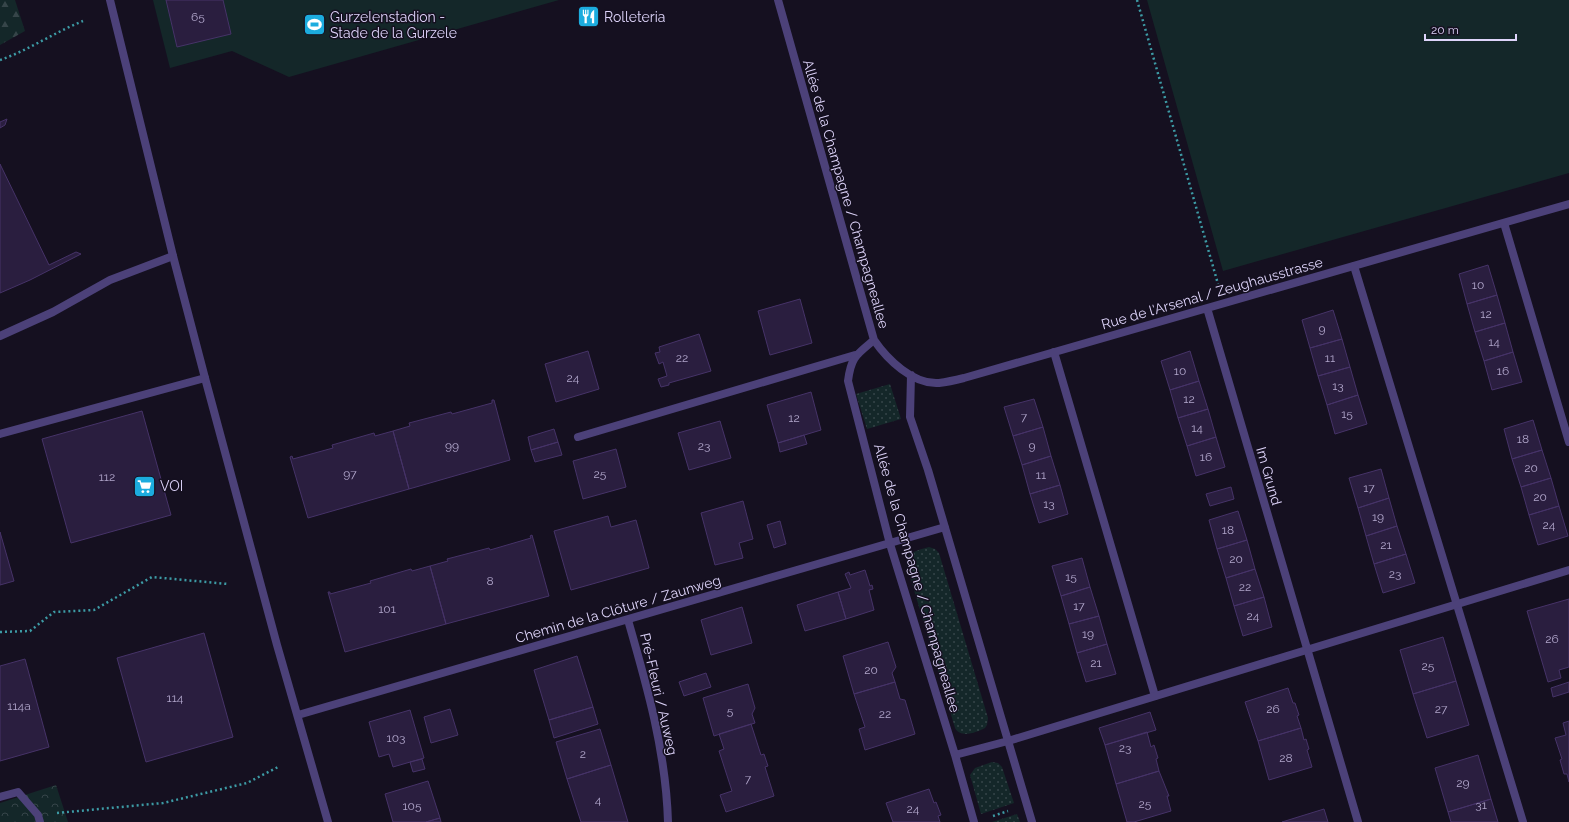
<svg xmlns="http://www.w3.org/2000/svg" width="1569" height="822" font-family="Raleway,sans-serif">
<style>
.grass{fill:url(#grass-dots)}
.forest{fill:url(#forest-firs)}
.park{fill:url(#park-crowns)}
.garden{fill:#142729}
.building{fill:#2a1e3f;stroke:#463368}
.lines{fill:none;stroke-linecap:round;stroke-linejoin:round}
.path{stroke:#3d9ba5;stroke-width:2.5;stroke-dasharray:2 3;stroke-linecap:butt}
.service{stroke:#4c4179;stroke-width:8}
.minor{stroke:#4c4179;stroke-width:8}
.tertiary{stroke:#4c4179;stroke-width:8}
.labels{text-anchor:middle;stroke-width:3;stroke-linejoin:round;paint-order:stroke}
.number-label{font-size:12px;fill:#b1a6cb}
.poi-label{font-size:14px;fill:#ded4fa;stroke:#151020;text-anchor:start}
.street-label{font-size:14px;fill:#ded4fa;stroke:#151020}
</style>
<defs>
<pattern id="grass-dots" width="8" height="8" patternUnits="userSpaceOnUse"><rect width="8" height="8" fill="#142729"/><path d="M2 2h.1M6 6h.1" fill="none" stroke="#364549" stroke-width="1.8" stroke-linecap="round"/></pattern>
<pattern id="forest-firs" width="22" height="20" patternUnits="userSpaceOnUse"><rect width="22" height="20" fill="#142729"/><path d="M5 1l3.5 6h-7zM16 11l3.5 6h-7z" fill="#364549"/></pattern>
<pattern id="park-crowns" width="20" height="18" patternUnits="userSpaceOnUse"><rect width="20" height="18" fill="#142729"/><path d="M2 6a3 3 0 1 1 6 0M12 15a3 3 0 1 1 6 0" fill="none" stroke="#364549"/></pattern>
</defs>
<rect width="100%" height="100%" fill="#151020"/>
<path class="grass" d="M 890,384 L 901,419 L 867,429 L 856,394 Z
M 929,547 L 935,549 L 939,553 L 988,718 L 987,725 L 985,728 C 977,732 961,739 955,728 L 906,563 C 907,551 920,550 929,547 Z
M 992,762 L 998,763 L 1002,767 L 1014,803 L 981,814 L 970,775 L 975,768 Z
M 1017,814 L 1020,822 L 992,822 Z"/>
<path class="forest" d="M 0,0 L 15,0 L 25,31 L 0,45 Z"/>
<path class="park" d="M 56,785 L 68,822 L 0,822 L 0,803 Z"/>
<path class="garden" d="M 153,0 L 559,0 L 289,77 L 232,51 L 170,68 Z
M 1147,0 L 1569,0 L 1569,173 L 1223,271 Z"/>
<path class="building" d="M 166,0 L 223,0 L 231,34 L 177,47 Z
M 7,119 L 5,125 L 0,128 L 0,122 Z
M 0,164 L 49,265 L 76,252 L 81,254 L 30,280 L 0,293 Z
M 1488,265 L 1497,295 L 1467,304 L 1459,274 Z
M 1497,295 L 1505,323 L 1475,332 L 1467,304 Z
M 800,299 L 812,343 L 770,355 L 758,311 Z
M 1333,310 L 1342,339 L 1310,348 L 1302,320 Z
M 1505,323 L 1513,352 L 1484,361 L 1475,332 Z
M 699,334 L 711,371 L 669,383 L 669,385 L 661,387 L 658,379 L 667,376 L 663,362 L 659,364 L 655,353 L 660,352 L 659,347 Z
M 1342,339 L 1350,367 L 1318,376 L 1310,348 Z
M 588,351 L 599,389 L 556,402 L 545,364 Z
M 1190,351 L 1199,381 L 1170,390 L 1161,361 Z
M 1513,352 L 1522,382 L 1492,390 L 1484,361 Z
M 1350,367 L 1358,395 L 1327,405 L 1318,376 Z
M 1199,381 L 1208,409 L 1178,418 L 1170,390 Z
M 811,392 L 821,430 L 778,443 L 767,405 Z
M 1358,395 L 1367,424 L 1335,434 L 1327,405 Z
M 1034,399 L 1043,427 L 1013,436 L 1004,407 Z
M 492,400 L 494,400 L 510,460 L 409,489 L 393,431 L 410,426 L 409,423 L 451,412 L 452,414 L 492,403 Z
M 1208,409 L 1216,437 L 1187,446 L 1178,418 Z
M 142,411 L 171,515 L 71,543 L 42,439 Z
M 1533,420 L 1542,450 L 1512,459 L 1504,429 Z
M 720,421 L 731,458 L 689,470 L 678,433 Z
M 1043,427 L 1051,456 L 1022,465 L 1013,436 Z
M 554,429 L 558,442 L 531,450 L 528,437 Z
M 393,431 L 409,489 L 308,518 L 290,457 L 292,456 L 293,459 L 333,448 L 332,445 L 374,433 L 375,436 Z
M 804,435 L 807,444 L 780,452 L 778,443 Z
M 1216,437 L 1225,467 L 1196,476 L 1187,446 Z
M 558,442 L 562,455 L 535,462 L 531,450 Z
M 616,449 L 626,487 L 583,499 L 573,461 Z
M 1542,450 L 1551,478 L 1521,487 L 1512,459 Z
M 1051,456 L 1060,485 L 1030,494 L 1022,465 Z
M 1381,469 L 1389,498 L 1358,508 L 1349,478 Z
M 1551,478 L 1559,506 L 1529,515 L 1521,487 Z
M 1060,485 L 1068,514 L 1039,523 L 1030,494 Z
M 1231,487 L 1234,499 L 1210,506 L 1206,494 Z
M 1389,498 L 1397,526 L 1366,536 L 1358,508 Z
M 743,501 L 753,539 L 739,543 L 743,558 L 715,565 L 701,513 Z
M 1559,506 L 1568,536 L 1538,545 L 1529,515 Z
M 1238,511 L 1247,540 L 1217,549 L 1209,520 Z
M 608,516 L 611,527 L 636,520 L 649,568 L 571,590 L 554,531 Z
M 780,521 L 786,544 L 774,548 L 767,525 Z
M 1397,526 L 1406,554 L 1374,564 L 1366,536 Z
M 0,532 L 14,581 L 0,585 Z
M 532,535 L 549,596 L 446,624 L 430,566 L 448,561 L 447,559 L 489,548 L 490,550 L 531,538 L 530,536 Z
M 1247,540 L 1255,569 L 1226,578 L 1217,549 Z
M 1406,554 L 1415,583 L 1383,593 L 1374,564 Z
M 1082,558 L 1090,587 L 1061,596 L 1052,566 Z
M 430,566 L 446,624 L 345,652 L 328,592 L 330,592 L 330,594 L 371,583 L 370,581 L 411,569 L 412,571 Z
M 1255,569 L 1264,597 L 1234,606 L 1226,578 Z
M 865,570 L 870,586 L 872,585 L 873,589 L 869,590 L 874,610 L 846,619 L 838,592 L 851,588 L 845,574 L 849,572 L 850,575 Z
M 1090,587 L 1099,616 L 1069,624 L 1061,596 Z
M 838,592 L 846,619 L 805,631 L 797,605 Z
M 1264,597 L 1272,627 L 1243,636 L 1234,606 Z
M 1569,599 L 1569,667 L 1559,670 L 1561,678 L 1548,682 L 1527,611 Z
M 742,607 L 752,643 L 711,655 L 701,620 Z
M 1099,616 L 1107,644 L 1077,653 L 1069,624 Z
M 204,633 L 233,737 L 146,762 L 117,658 Z
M 1443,637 L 1456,681 L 1413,694 L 1400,650 Z
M 888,642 L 896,667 L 892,673 L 895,682 L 854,694 L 843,656 Z
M 1107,644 L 1116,674 L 1086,682 L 1077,653 Z
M 577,656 L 593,707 L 549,720 L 534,670 Z
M 25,659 L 49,747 L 0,761 L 0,666 Z
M 706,673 L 711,687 L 684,696 L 679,682 Z
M 1456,681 L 1469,725 L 1427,738 L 1413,694 Z
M 895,682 L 900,699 L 905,700 L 915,734 L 865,750 L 859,729 L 865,727 L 854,694 Z
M 1569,682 L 1569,692 L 1553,697 L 1551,688 Z
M 748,684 L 755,708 L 752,714 L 755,723 L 714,736 L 703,698 Z
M 1288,688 L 1293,703 L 1295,703 L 1299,715 L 1297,716 L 1301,728 L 1258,741 L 1245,702 Z
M 593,707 L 598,724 L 554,738 L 549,720 Z
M 450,709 L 458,735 L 431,743 L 424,717 Z
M 410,710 L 424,758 L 393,767 L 389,754 L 379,757 L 369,722 Z
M 1150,712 L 1156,730 L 1105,745 L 1099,728 Z
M 1569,721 L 1569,782 L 1567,774 L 1564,774 L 1560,760 L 1562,759 L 1555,738 L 1566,735 L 1563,723 Z
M 751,724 L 761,755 L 764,754 L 768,766 L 765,767 L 774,796 L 726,812 L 720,795 L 732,791 L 719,751 L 724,749 L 719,734 Z
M 1301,728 L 1304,740 L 1306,739 L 1309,749 L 1307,750 L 1312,767 L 1269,780 L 1258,741 Z
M 600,729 L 611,765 L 567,779 L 556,742 Z
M 1147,732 L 1151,747 L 1154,745 L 1158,758 L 1156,759 L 1159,771 L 1116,784 L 1105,745 Z
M 1478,755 L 1491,799 L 1448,812 L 1435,768 Z
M 422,759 L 425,769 L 413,772 L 410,762 Z
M 611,765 L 628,822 L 581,822 L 567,779 Z
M 1159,771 L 1169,796 L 1167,796 L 1171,811 L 1134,822 L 1127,822 L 1116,784 Z
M 428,781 L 440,818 L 426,822 L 393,822 L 385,794 Z
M 929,789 L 934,803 L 936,802 L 941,815 L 938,816 L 940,822 L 893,822 L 886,803 Z
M 1491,799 L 1498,822 L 1451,822 L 1448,812 Z
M 1324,809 L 1328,822 L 1282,822 Z
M 440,818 L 441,822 L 426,822 Z"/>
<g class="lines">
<path class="path" d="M 1137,0 L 1218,284
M 0,60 C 29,50 55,32 83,21
M 0,632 L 30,631 L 54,612 L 94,610 L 152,577 L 228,584
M 57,813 L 163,803 L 247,783 L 278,767
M 993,816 L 1008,811"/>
<path class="service" d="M 1354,266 L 1523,822
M 0,336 L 53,312 L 110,280 L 173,256
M 1054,352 L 1155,696
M 0,434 L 205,378
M 578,437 L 855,355
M 0,797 L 18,792 L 38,815 L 40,822"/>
<path class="minor" d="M 778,0 L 874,340 C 887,359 913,385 939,383 C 947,382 956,380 964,378 L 1569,204
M 1504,223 L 1569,442
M 1207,308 L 1358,822
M 874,340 C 856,355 851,357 848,381 L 890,544 L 955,755 L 974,822
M 911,375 L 910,417 L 928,470 L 1032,822
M 628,620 C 647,686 666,752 668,822
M 298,715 L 945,527
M 955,755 L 1008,741 L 1569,570"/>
<path class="tertiary" d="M 110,0 L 173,256 L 205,378 L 277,645 L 328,822"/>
</g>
<defs>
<symbol id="restaurant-square" viewBox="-11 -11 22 22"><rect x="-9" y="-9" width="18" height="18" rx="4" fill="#1cacde" stroke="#151020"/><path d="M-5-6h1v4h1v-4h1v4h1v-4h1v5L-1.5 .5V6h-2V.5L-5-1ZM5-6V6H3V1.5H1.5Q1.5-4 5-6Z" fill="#fff"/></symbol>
<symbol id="stadium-square" viewBox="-11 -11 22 22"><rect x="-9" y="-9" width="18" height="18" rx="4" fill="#1cacde" stroke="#151020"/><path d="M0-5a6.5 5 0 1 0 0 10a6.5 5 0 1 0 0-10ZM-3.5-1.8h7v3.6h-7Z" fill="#fff"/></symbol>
<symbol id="supermarket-square" viewBox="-11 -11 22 22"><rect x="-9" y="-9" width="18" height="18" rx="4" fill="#1cacde" stroke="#151020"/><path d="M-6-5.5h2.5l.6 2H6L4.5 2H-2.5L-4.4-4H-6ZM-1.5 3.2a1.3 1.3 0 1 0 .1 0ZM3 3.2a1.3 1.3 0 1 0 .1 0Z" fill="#fff"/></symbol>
</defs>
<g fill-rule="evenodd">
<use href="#restaurant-square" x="576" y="4" width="25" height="25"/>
<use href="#stadium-square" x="302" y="12" width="25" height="25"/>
<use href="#supermarket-square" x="132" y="474" width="25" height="25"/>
</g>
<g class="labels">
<g class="number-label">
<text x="198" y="21">65</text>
<text x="1478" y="289">10</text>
<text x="1486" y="318">12</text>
<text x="1322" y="333">9</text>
<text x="1494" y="346">14</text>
<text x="682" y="362">22</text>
<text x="1330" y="362">11</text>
<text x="1180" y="375">10</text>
<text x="1503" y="375">16</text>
<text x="573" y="382">24</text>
<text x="1338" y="390">13</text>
<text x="1189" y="403">12</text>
<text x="1347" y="418">15</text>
<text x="1024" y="421">7</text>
<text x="794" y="422">12</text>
<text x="1197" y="432">14</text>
<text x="1523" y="443">18</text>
<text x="452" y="450">99</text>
<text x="704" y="450">23</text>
<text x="1032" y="450">9</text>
<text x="1206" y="461">16</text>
<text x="1531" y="472">20</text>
<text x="350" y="478">97</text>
<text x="600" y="478">25</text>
<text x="1041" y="479">11</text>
<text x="107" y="481">112</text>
<text x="1369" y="492">17</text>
<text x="1540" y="501">20</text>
<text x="1049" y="508">13</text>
<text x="1378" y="521">19</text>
<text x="1549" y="529">24</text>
<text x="1228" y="534">18</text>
<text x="1386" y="549">21</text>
<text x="1236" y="563">20</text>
<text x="1395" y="578">23</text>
<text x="1071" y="581">15</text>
<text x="490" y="585">8</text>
<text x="1245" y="591">22</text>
<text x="1079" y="610">17</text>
<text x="387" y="613">101</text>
<text x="1253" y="620">24</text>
<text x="1088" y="638">19</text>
<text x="1552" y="643">26</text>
<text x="1096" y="667">21</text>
<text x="1428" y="670">25</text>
<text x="871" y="674">20</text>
<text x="175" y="702">114</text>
<text x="19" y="710">114a</text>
<text x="1273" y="713">26</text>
<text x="1441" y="713">27</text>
<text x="730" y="715">5</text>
<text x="885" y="718">22</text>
<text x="396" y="742">103</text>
<text x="1125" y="752">23</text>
<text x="583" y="758">2</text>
<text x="1286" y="762">28</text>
<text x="748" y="783">7</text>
<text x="1463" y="787">29</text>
<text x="598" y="804">4</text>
<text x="1145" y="808">25</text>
<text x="1481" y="809">31</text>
<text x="412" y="810">105</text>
<text x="913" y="813">24</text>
</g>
<g class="poi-label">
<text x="330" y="22">Gurzelenstadion -<tspan x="330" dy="16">Stade de la Gurzele</tspan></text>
<text x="604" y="22">Rolleteria</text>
<text x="160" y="491">VOI</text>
</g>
<g class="street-label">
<text transform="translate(846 194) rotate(74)" y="5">Allée de la Champagne / Champagneallee</text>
<text transform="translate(1212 293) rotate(-16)" y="5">Rue de l'Arsenal / Zeughausstrasse</text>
<text transform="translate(1269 476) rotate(74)" y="5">Im Grund</text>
<text transform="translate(917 578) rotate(74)" y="5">Allée de la Champagne / Champagneallee</text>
<text transform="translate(618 609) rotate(-16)" y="5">Chemin de la Clôture / Zaunweg</text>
<text transform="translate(659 694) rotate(77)" y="5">Pré-Fleuri / Auweg</text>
</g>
</g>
<path d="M1425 34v6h91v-6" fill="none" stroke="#ded4fa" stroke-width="2"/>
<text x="1431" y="34" font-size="12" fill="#ded4fa" stroke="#151020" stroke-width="3" paint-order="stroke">20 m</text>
</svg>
